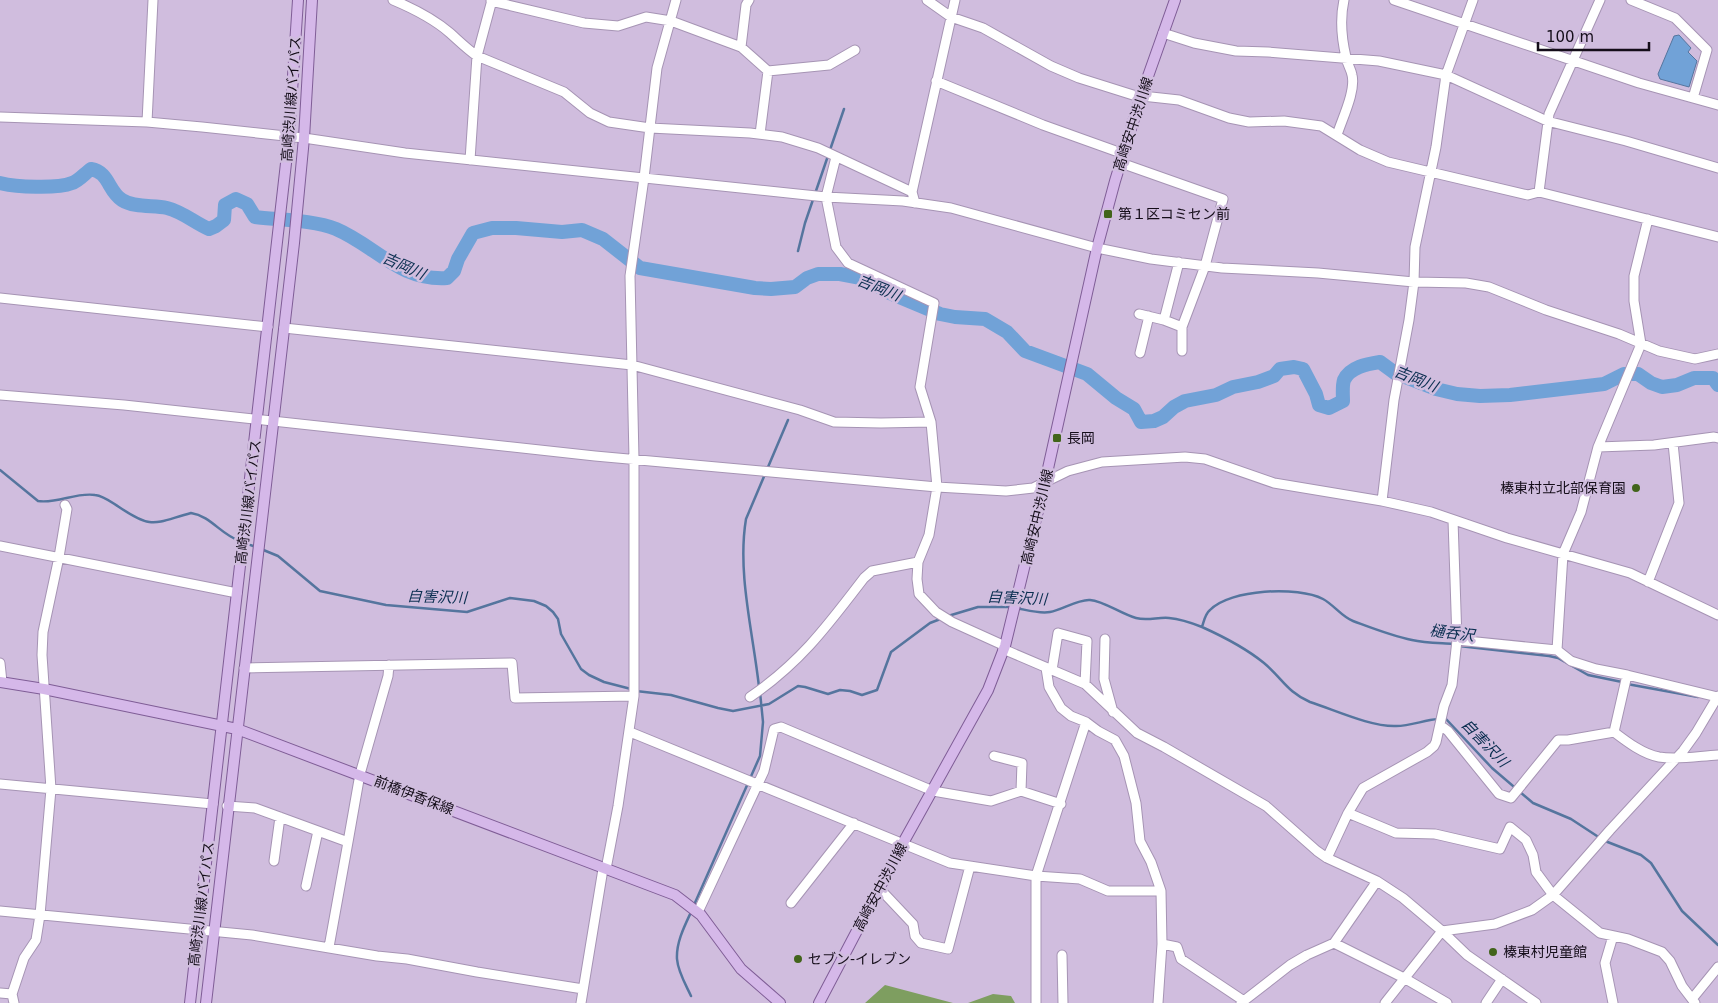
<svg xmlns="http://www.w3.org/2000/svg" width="1718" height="1003" font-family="'DejaVu Sans','Noto Sans JP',sans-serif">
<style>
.forest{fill:#7e9e60}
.water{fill:#71a2d7;stroke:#55759e}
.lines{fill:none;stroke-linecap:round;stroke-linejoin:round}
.stream{stroke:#55759e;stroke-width:2.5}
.river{stroke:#71a2d7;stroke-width:14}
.minor-casing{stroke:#a694b4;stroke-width:11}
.major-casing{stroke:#7f5d96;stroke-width:12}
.minor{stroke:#fff;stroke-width:9}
.major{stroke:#d5b8e9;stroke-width:10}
.poi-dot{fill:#42641b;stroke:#d0bdde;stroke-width:2}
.labels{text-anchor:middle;stroke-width:5;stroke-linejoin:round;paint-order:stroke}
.street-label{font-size:14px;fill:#140d19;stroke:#d0bdde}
.poi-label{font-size:14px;fill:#140d19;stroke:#d0bdde;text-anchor:start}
.water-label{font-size:15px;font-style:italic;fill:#0a2e50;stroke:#d0bdde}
</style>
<rect width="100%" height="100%" fill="#d0bdde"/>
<path class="forest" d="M 885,985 L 953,1003 L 865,1003 Z
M 993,994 L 1011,996 L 1015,1003 L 968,1003 Z"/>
<path class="water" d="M 1679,35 L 1691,48 L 1688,52 L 1697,61 L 1689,87 L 1660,79 L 1658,74 L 1674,36 Z"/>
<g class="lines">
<path class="stream" d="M 798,251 L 805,223 L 844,109
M 0,470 L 38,501 C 57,504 76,492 95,495 C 104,496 111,502 119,507 C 153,530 154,523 191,513 C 211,516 221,535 240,541
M 245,543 L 256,547
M 261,549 L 278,556 L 320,591 L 386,605 L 467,612 L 510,598 L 534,601 L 546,606 L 553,612 L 558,619 L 561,634 L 581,669 L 589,675 L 604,682 L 631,689
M 1016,608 C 1027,610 1039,614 1050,612 C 1062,610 1078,599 1090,600 C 1104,601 1121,614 1136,618 C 1147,621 1158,617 1169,618 C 1180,619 1192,623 1202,627 C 1222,636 1248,650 1264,663 C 1282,678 1287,692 1310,702 C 1335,710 1371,727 1396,726 C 1411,726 1424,720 1438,719
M 948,616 L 978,607 L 1011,607
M 1202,627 C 1204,621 1205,614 1210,610 C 1230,589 1298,586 1323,599 C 1334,605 1342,617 1353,621 C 1372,628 1392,636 1412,640 C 1425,643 1440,643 1453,644
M 1459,646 L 1549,656 L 1558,658 L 1588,675 L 1622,682
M 1627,684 L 1698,697
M 759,687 C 753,632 737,573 746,519 L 788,420
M 636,691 L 671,695 L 718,708 L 733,711 L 769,704 L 798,686 L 805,687 L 828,694 L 840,690 L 850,691 L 862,695 L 877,690 L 891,652 L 930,623 L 943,618
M 1444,719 L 1446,719 L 1492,768 L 1533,803 L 1571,819 L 1600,838
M 1605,841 L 1641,855 L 1651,863 L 1682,911 L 1718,945
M 694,905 L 760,756 L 763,722 L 760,692
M 691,996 C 686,985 678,972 677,959 C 676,942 685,925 692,910"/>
<path class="river" d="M 0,183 C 16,187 57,189 72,183 C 79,181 85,173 91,169 C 109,172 108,191 122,200 C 135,208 153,205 167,208 C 183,212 195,223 209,229 L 216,226 L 224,220 L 225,205 L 236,199 L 247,204 L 255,217 C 280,220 313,220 336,229 C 376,246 399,281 447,278 L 454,271 L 458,259 L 473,233 L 492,228 L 516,228 L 562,232 L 582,230 L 603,239 L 640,268 L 755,288 L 771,289 L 795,287 L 807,278 L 818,274 L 840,274 L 861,278 L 871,281 L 885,291 L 940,314 L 955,317 L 985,319 L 1007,332 L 1025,351 L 1087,374 L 1116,398 L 1134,409 L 1141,422 L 1154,421 L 1163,417 L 1174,407 L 1185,401 L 1216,395 L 1233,387 L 1258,382 L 1274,376 L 1280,369 L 1294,367 L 1303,369 L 1316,394 L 1319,405 L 1329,408 L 1343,401 C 1343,395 1342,386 1344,380 C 1350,367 1367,364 1380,362 L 1395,373 L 1436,389 L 1457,394 L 1480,396 L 1510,395 L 1604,384 L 1624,374 L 1638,374 L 1651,383 L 1662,387 L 1677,385 L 1694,378 L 1713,378 L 1718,385"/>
<defs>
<path id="minor" d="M 393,0 C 412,8 434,19 450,33 C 459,41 467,49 477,56 L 564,92 L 590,113 L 609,122 L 650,128 L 750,133 L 782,137 L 818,148 L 912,192 L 915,203
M 927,0 L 951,17 L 983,28 L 1051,66 L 1079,78 L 1133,95 L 1179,100 L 1229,118 L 1249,122 L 1284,121 L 1321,126 L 1360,150 L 1388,162 L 1528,195 L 1539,192 L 1718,237
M 1394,0 L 1639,83 L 1718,105
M 1631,0 L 1675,18 L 1707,50 L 1693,98
M 491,1 L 584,23 L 618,26 L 646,17 L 671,21 L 741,47 L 768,71 L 829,65 L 855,50
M 1163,33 L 1194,43 L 1236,51 L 1268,52 L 1379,61 L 1446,75 L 1547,121 L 1626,141 L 1718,168
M 741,47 L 746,5 L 749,0
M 936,81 L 1043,125 L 1124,154
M 0,117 L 147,122 L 202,127 L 304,138 L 405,153 L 826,197 L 903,201 L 951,208 L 1097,248 L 1151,259 L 1222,268 L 1318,273 L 1414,282 L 1466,283 L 1489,287 L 1546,310 L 1619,334 L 1659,351 L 1695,359 L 1718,354
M 147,122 L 153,0
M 760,134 L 768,71
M 1337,135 C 1342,119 1356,91 1352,75 C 1351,69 1347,64 1346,57 C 1342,40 1340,18 1344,0
M 836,157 L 826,197 L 836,247 L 848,263 L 934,303 L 920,387 L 931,422 L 937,487 L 929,535 L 918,562 L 917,579 L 919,594 L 936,612 L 952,622 L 1005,646
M 470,160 L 477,56 L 492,0
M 1121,163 L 1223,199 L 1205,266 L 1182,327 L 1182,351
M 912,192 L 955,0
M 1539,192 L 1549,114 L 1600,0
M 0,298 L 268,327
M 1139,314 L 1164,320 L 1179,262
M 1164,320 L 1182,327
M 284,328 L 632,365 L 800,410 L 834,422 L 881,423 L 931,422
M 1140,353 L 1149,316
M 0,395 L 124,405 L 595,456 L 937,487 L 1006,491 L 1033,488 L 1068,471 L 1102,462 L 1185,457 L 1205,459 L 1274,483 L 1382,501 L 1431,512 L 1507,538 L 1630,573 L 1718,615
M 1598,447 L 1654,445 L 1714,437 L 1718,438
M 1382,501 L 1394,400 L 1409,320 L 1414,282 L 1415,247 L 1436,147 L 1446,75 L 1473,0
M 0,546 L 237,593
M 1648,582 L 1679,503 L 1673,443
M 1105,639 L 1104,679 L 1113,712
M 1457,640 L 1557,650
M 1003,649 L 1085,684 L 1137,733 L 1164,747 L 1266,806 L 1317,851 L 1327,858 L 1377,881 L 1403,898 L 1442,931 L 1467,955 L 1536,1003
M 0,663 L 2,682
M 244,668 L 512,663 L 515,698 L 634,696
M 1046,668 L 1049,687 L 1061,708 L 1071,716 L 1086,722 L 1098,731 L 1115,740 L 1124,756 L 1136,803 L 1140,841 L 1151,862 L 1161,891 L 1162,944 L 1158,1003
M 1052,670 L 1058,633 L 1087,641 L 1085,684
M 1627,675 L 1717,697
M 750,697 C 801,662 828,625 864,578 L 872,571 L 918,562
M 1440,725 L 1448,731 L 1499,794 L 1511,798 L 1558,740 L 1568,740 L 1614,732 C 1627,742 1643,754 1659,757 C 1678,760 1699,756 1718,755
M 630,732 L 950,863 L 1036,876 L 1080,879 L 1108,891 L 1161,891
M 1614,732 L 1627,675 L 1596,669 L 1571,661 L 1557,650 L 1563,554 L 1581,512 L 1598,447 L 1641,344 L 1634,301 L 1634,276 L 1648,219
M 994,756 L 1022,763 L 1021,791
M 0,784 L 213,804
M 227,806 L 255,808 L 348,842 L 329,947
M 1348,813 L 1396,833 L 1435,834 L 1500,849 L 1510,827 L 1526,840 L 1533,855 L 1536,872 L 1553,895 L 1600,933 L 1628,939 L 1662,952 L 1670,961 L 1682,986 L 1695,1003
M 348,842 L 360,774 L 388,676 L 389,665
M 1327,858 L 1348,813 L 1363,788 L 1427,752 L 1434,746 L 1436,742 L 1444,706 L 1452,685 L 1457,640 L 1453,520
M 274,861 L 280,817
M 606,869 L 618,806 L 634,696 L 634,459 L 630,276 L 644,178 L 657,68 L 676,0
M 306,886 L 318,831
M 879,888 L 913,924 L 915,936 L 921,943 L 948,949 L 970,866
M 791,903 L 854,823
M 0,911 L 252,935 L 377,956 L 407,959 L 477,972 L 583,989
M 698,912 L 764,771 L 774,729 L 781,727 L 933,791 L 991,801 L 1021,791 L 1061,804
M 1613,936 L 1605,963 L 1613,1003
M 1334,943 L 1404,978 L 1447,1003
M 1162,944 L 1177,947 L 1181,959 L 1244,1001
M 1062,955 L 1063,1003
M 0,993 L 12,994
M 1692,999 L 1718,967
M 14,1003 L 12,994 L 24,958 L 36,940 L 40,915 L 51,789 L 42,655 L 43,632 L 59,557 L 67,509 L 65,505
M 581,1003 L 603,869
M 1036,1003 L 1036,876 L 1086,722
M 1241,1003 L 1290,965 L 1307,955 L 1334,943 L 1377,881
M 1385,1003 L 1442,931 L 1495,924 L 1532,910 L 1553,895 L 1610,830 L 1683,751 L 1696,733 L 1718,696
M 1486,1003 L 1502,979"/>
<path id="major" d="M 0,682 L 44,689 L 237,729 L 675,895 L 701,915 L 741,969 L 780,1003
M 190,1003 L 289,137 L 298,0
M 206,1003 L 294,243 L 304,138 L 312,0
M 819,1003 L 903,843 L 988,690 L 1005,646 L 1045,482 L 1097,248 L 1115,181 L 1141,96 L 1175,0"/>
</defs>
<use href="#minor" class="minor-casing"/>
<use href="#major" class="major-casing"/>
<use href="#minor" class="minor"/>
<use href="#major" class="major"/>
</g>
<g class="poi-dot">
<rect x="1103" y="209" width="10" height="10" rx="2.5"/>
<rect x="1052" y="433" width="10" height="10" rx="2.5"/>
<circle cx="1636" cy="488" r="5"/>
<circle cx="1493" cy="952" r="5"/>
<circle cx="798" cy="959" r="5"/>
</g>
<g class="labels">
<g class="street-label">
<text transform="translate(291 99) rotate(-86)" y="5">高崎渋川線バイパス</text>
<text transform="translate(1133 124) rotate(-72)" y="5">高崎安中渋川線</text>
<text transform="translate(248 502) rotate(-83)" y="5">高崎渋川線バイパス</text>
<text transform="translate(1037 517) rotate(-77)" y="5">高崎安中渋川線</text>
<text transform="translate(414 795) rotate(21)" y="5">前橋伊香保線</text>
<text transform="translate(880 887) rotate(-62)" y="5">高崎安中渋川線</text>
<text transform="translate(201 904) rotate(-83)" y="5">高崎渋川線バイパス</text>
</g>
<g class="poi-label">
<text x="1118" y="219">第１区コミセン前</text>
<text x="1067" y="443">長岡</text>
<text x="1626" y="493" text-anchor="end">榛東村立北部保育園</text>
<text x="1503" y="957">榛東村児童館</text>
<text x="808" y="964">セブン-イレブン</text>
</g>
<g class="water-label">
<text transform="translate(404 266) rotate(24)" y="5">吉岡川</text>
<text transform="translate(879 288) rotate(22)" y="5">吉岡川</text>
<text transform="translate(1416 379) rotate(22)" y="5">吉岡川</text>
<text transform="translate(437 597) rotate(2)" y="5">自害沢川</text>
<text transform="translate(1017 598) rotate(3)" y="5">自害沢川</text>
<text transform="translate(1452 633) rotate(7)" y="5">樋呑沢</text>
<text transform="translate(1485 743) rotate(46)" y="5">自害沢川</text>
</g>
</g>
<path d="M1538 42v8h111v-8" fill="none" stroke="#140d19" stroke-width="2.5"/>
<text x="1546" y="42" font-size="15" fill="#140d19" stroke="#d0bdde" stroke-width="4" paint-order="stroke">100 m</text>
</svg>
